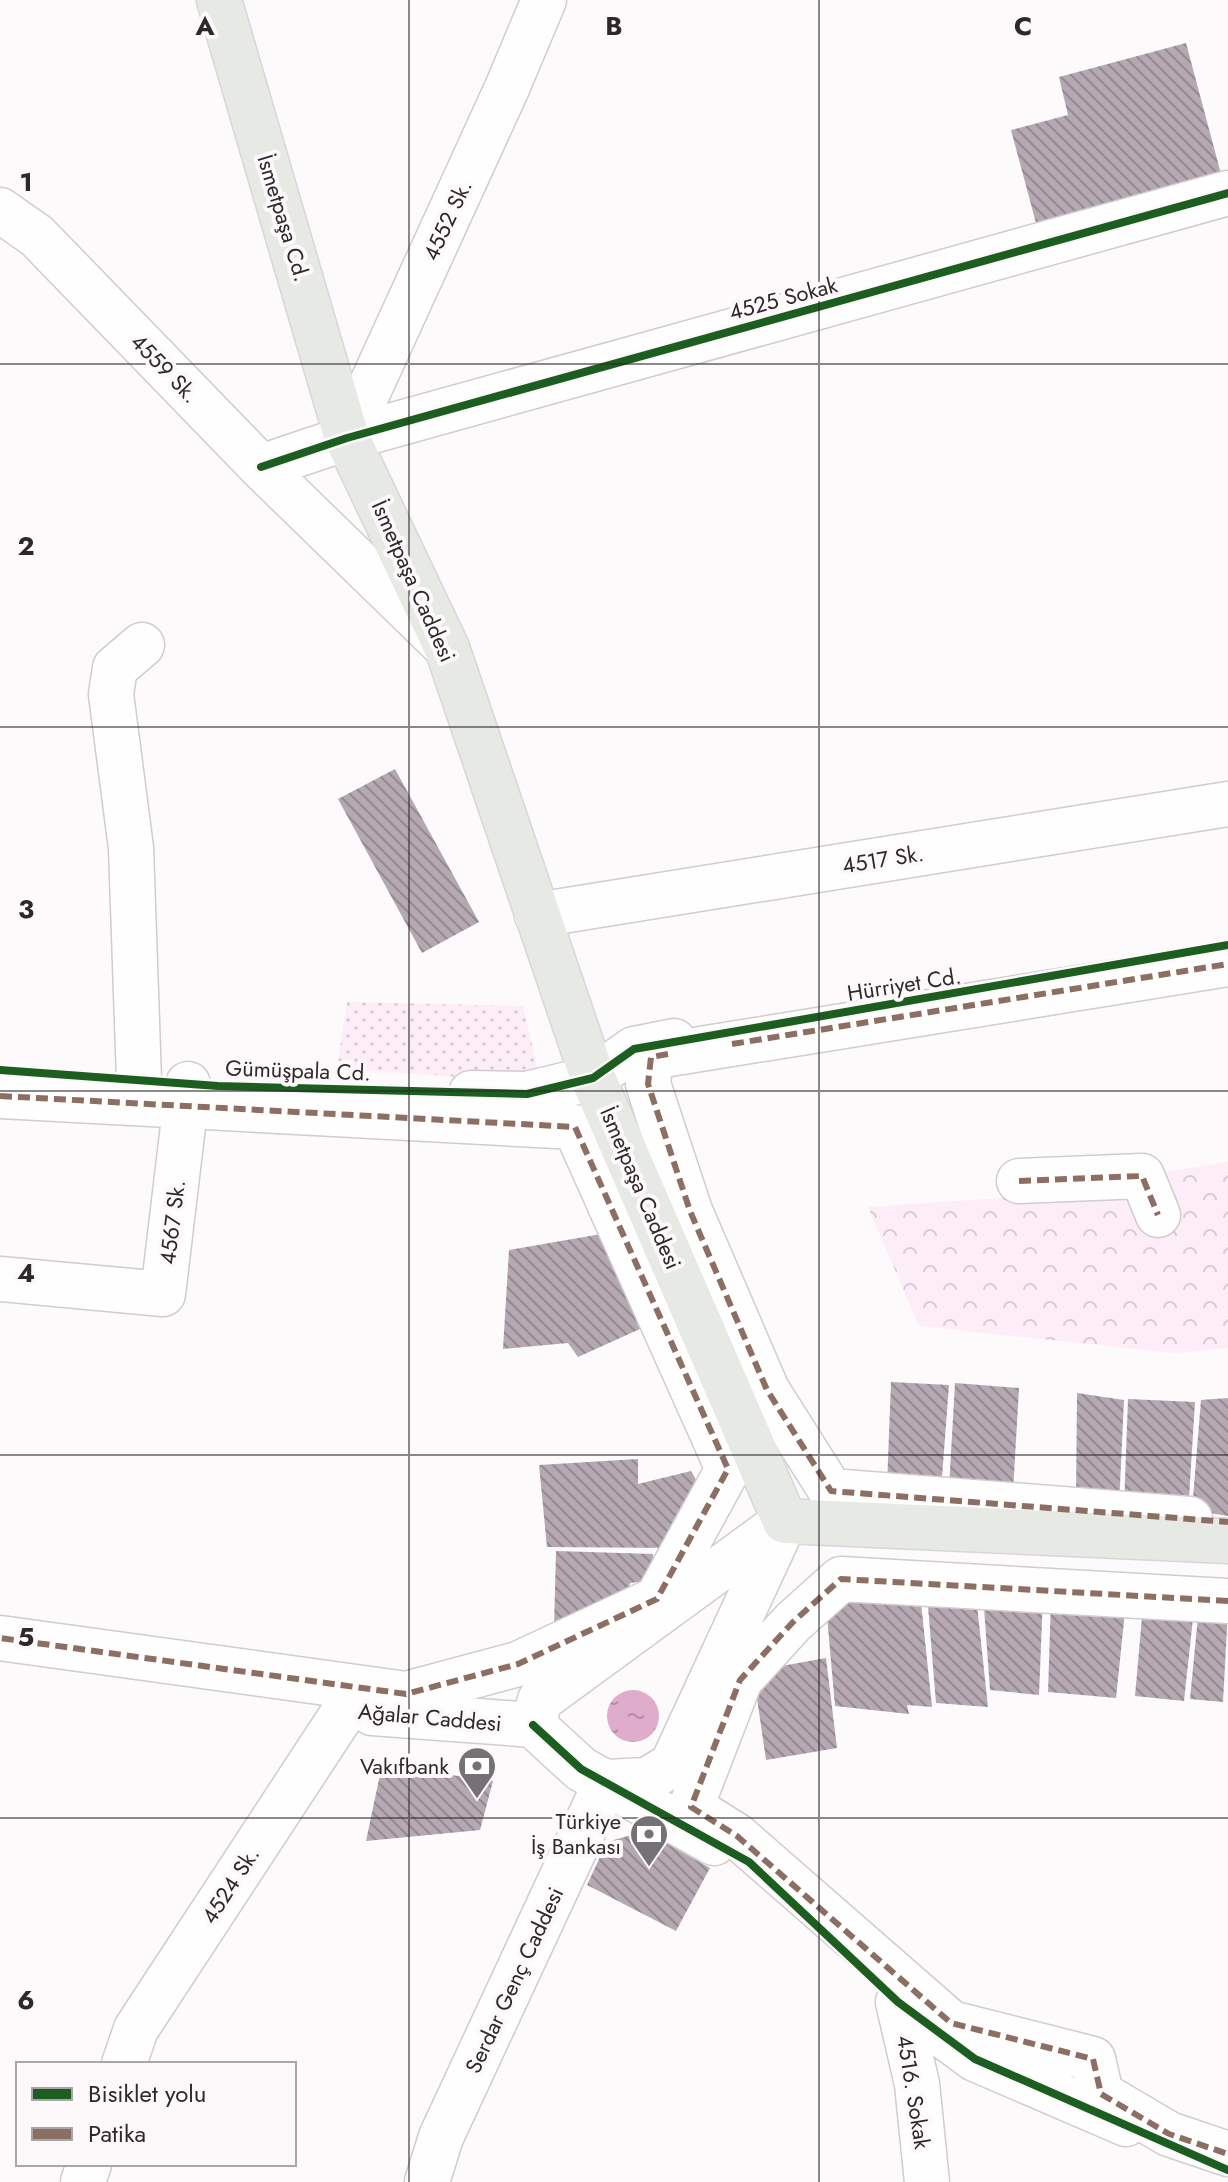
<svg xmlns="http://www.w3.org/2000/svg" width="1228" height="2182" font-family="Jost,sans-serif">
<style>
.grass{fill:url(#grass-dots)}
.park{fill:url(#park-crowns)}
.water{fill:url(#water-ripples)}
.building{fill:url(#building-back-hatch)}
.lines{fill:none;stroke-linecap:round;stroke-linejoin:round}
.minor-casing{stroke:#d1ccce;stroke-width:47}
.major-casing{stroke:#d9d6d7;stroke-width:47}
.minor{stroke:#fffefe;stroke-width:44}
.major{stroke:#e6e9e4;stroke-width:44}
.quiet{stroke:#8d6e63;stroke-width:6;stroke-dasharray:12 6;stroke-linecap:butt}
.cycleway-casing{stroke:#fdf9fb;stroke-width:13}
.cycleway{stroke:#1b5e20;stroke-width:8}
.grid{fill:none;stroke:#2e272b;stroke-width:2;stroke-opacity:0.55}
.labels{text-anchor:middle;stroke-width:8;stroke-linejoin:round;paint-order:stroke}
.street-label{font-size:22px;fill:#2e272b;stroke:#fdf9fb}
.poi-label{font-size:22px;fill:#2e272b;stroke:#fdf9fb;text-anchor:end}
.grid-label{font-size:26px;text-anchor:middle;font-weight:bold;fill:#2e272b;stroke:#fdf9fb;stroke-width:8;stroke-linejoin:round;paint-order:stroke}
</style>
<defs>
<pattern id="grass-dots" width="8" height="8" patternUnits="userSpaceOnUse" patternTransform="scale(2)"><rect width="8" height="8" fill="#fdedf6"/><path d="M2 2h.1M6 6h.1" fill="none" stroke="#d9cbd3" stroke-width="1.8" stroke-linecap="round"/></pattern>
<pattern id="park-crowns" width="20" height="18" patternUnits="userSpaceOnUse" patternTransform="scale(2)"><rect width="20" height="18" fill="#fdedf6"/><path d="M2 6a3 3 0 1 1 6 0M12 15a3 3 0 1 1 6 0" fill="none" stroke="#d9cbd3"/></pattern>
<pattern id="water-ripples" width="26" height="14" patternUnits="userSpaceOnUse" patternTransform="scale(2)"><rect width="26" height="14" fill="#dfaccb"/><path d="M2 4q2-2 4 0t4 0M15 11q2-2 4 0t4 0" fill="none" stroke="#b58ca5"/></pattern>
<pattern id="building-back-hatch" width="6" height="6" patternUnits="userSpaceOnUse" patternTransform="scale(2)"><rect width="6" height="6" fill="#b6a8b1"/><path d="M-1 5l2 2M0 0l6 6M5-1l2 2" fill="none" stroke="#948990"/></pattern>
</defs>
<rect width="100%" height="100%" fill="#fcfafb"/>
<path class="grass" d="M 347,1002 L 523,1006 L 538,1070 L 515,1081 L 337,1068 Z"/>
<path class="park" d="M 1228,1162 L 1228,1348 L 1175,1353 L 919,1326 L 868,1207 L 1001,1198 Z"/>
<path class="water" d="M607 1716a26 26 0 1 1 52 0a26 26 0 1 1-52 0Z"/>
<path class="building" d="M 1186,43 L 1221,174 L 1036,223 L 1011,130 L 1068,115 L 1059,77 Z
M 395,769 L 479,922 L 422,953 L 338,799 Z
M 607,1233 L 651,1324 L 578,1357 L 568,1343 L 503,1349 L 509,1250 Z
M 891,1382 L 949,1385 L 941,1490 L 887,1486 Z
M 955,1383 L 1019,1388 L 1013,1492 L 949,1488 Z
M 1077,1393 L 1124,1400 L 1119,1506 L 1076,1502 Z
M 1228,1398 L 1228,1516 L 1192,1510 L 1201,1400 Z
M 1128,1399 L 1195,1402 L 1188,1514 L 1124,1507 Z
M 638,1459 L 638,1484 L 691,1471 L 703,1492 L 676,1548 L 547,1547 L 539,1465 Z
M 556,1551 L 653,1554 L 653,1580 L 630,1583 L 624,1606 L 554,1627 Z
M 841,1588 L 920,1593 L 932,1707 L 907,1705 L 909,1714 L 835,1706 L 826,1605 Z
M 927,1594 L 976,1596 L 988,1707 L 936,1703 Z
M 983,1594 L 1043,1596 L 1039,1695 L 990,1690 Z
M 1051,1600 L 1126,1602 L 1116,1698 L 1048,1692 Z
M 1143,1606 L 1194,1609 L 1184,1701 L 1135,1696 Z
M 1199,1606 L 1228,1610 L 1223,1702 L 1190,1699 Z
M 826,1658 L 837,1748 L 766,1760 L 753,1671 Z
M 382,1765 L 493,1781 L 480,1830 L 366,1841 Z
M 645,1831 L 710,1868 L 676,1931 L 587,1885 L 607,1842 Z"/>
<g class="lines">
<defs>
<path id="minor" d="M 0,210 L 37,236 L 261,467 L 444,645
M 347,438 L 507,88 L 544,0
M 261,467 L 347,438 L 1228,193
M 537,915 L 1228,804
M 139,1080 L 131,848 L 111,694 L 115,668 L 142,645
M 471,1093 L 527,1094 L 593,1078 L 634,1049 L 674,1041
M 0,1096 L 575,1127 L 728,1469 L 657,1599 L 518,1664 L 406,1694 L 0,1638
M 1019,1181 L 1142,1176 L 1158,1215
M 0,1279 L 163,1294 L 188,1084
M 1190,1519 L 831,1491 L 767,1390 L 690,1211 L 648,1084 L 651,1057 L 1228,964
M 1228,1601 L 841,1579 L 793,1622 L 740,1680 L 691,1807 L 737,1836 L 951,2023 L 1093,2059 L 1101,2094 L 1169,2134 L 1228,2154
M 372,1713 L 533,1725
M 533,1725 L 581,1769 L 714,1843
M 533,1725 L 540,1700 L 782,1523
M 606,1782 L 647,1780 L 672,1765 L 785,1521
M 898,2002 L 917,2084 L 927,2182
M 937,2031 L 975,2059 L 1126,2124
M 124,2064 L 136,2029 L 345,1710
M 83,2182 L 89,2164
M 427,2182 L 441,2137 L 606,1782"/>
<path id="major" d="M 219,0 L 347,438 L 447,648 L 593,1078 L 785,1521 L 1228,1541"/>
</defs>
<use href="#minor" class="minor-casing"/>
<use href="#major" class="major-casing"/>
<use href="#minor" class="minor"/>
<use href="#major" class="major"/>
<path class="quiet" d="M 732,1044 L 1228,964
M 668,1054 L 651,1057 L 648,1084 L 690,1211 L 767,1390 L 831,1491 L 1228,1522
M 0,1096 L 575,1127 L 728,1469 L 657,1599 L 518,1664 L 406,1694 L 0,1638
M 1019,1181 L 1142,1176 L 1158,1215
M 1228,1601 L 841,1579 L 793,1622 L 740,1680 L 691,1807 L 737,1836 L 951,2023 L 1093,2059 L 1101,2094 L 1169,2134 L 1228,2154"/>
<defs>
<path id="cycleway" d="M 261,467 L 347,438 L 1228,193
M 0,1070 L 218,1086 L 527,1094 L 593,1078 L 634,1049 L 1228,945
M 533,1725 L 581,1769 L 749,1862 L 898,2002 L 975,2059 L 1228,2170"/>
</defs>
<use href="#cycleway" class="cycleway-casing"/>
<use href="#cycleway" class="cycleway"/>
</g>
<path class="grid" d="M 409,0 L 409,2182M 819,0 L 819,2182M 0,364 L 1228,364M 0,727 L 1228,727M 0,1091 L 1228,1091M 0,1455 L 1228,1455M 0,1818 L 1228,1818"/>
<defs>
<symbol id="bank-pin" viewBox="-11 -11 22 30"><path d="M0 17L-7.5 6A9.5 9.5 0 1 1 7.5 6Z" fill="#767174" stroke="#fdf9fb"/><path d="M-6-4H6V4H-6ZM0-2.3a2.3 2.3 0 1 0 0 4.6a2.3 2.3 0 1 0 0-4.6Z" fill="#fff"/></symbol>
</defs>
<g fill-rule="evenodd">
<use href="#bank-pin" x="455" y="1744" width="44" height="60"/>
<use href="#bank-pin" x="627" y="1812" width="44" height="60"/>
</g>
<g class="labels">
<g class="street-label">
<text transform="translate(284 218) rotate(73)" y="8">İsmetpaşa Cd.</text>
<text transform="translate(447 220) rotate(-65)" y="8">4552 Sk.</text>
<text transform="translate(783 298) rotate(-15)" y="8">4525 Sokak</text>
<text transform="translate(165 368) rotate(46)" y="8">4559 Sk.</text>
<text transform="translate(414 581) rotate(66)" y="8">İsmetpaşa Caddesi</text>
<text transform="translate(883 859) rotate(-9)" y="8">4517 Sk.</text>
<text transform="translate(904 984) rotate(-9)" y="8">Hürriyet Cd.</text>
<text transform="translate(298 1070) rotate(2)" y="8">Gümüşpala Cd.</text>
<text transform="translate(641 1188) rotate(67)" y="8">İsmetpaşa Caddesi</text>
<text transform="translate(172 1222) rotate(-83)" y="8">4567 Sk.</text>
<text transform="translate(430 1717) rotate(5)" y="8">Ağalar Caddesi</text>
<text transform="translate(230 1885) rotate(-57)" y="8">4524 Sk.</text>
<text transform="translate(514 1980) rotate(-65)" y="8">Serdar Genç Caddesi</text>
<text transform="translate(914 2092) rotate(81)" y="8">4516. Sokak</text>
</g>
<g class="poi-label">
<text x="449" y="1774">Vakıfbank</text>
<text x="621" y="1829">Türkiye<tspan x="621" dy="25">İş Bankası</tspan></text>
</g>
</g>
<g class="grid-label">
<text x="205" y="35">A</text>
<text x="614" y="35">B</text>
<text x="1023" y="35">C</text>
<text x="26" y="191">1</text>
<text x="26" y="555">2</text>
<text x="26" y="918">3</text>
<text x="26" y="1282">4</text>
<text x="26" y="1646">5</text>
<text x="26" y="2009">6</text>
</g>
<rect x="16" y="2062" width="280" height="104" fill="#fdf9fb" stroke="#aaa5a8" stroke-width="2"/>
<rect x="32" y="2088" width="40" height="12" fill="#1b5e20" stroke="#aaa5a8" stroke-width="2"/>
<text x="88" y="2102" font-size="24" fill="#2e272b">Bisiklet yolu</text>
<rect x="32" y="2128" width="40" height="12" fill="#8d6e63" stroke="#aaa5a8" stroke-width="2"/>
<text x="88" y="2142" font-size="24" fill="#2e272b">Patika</text>
</svg>
